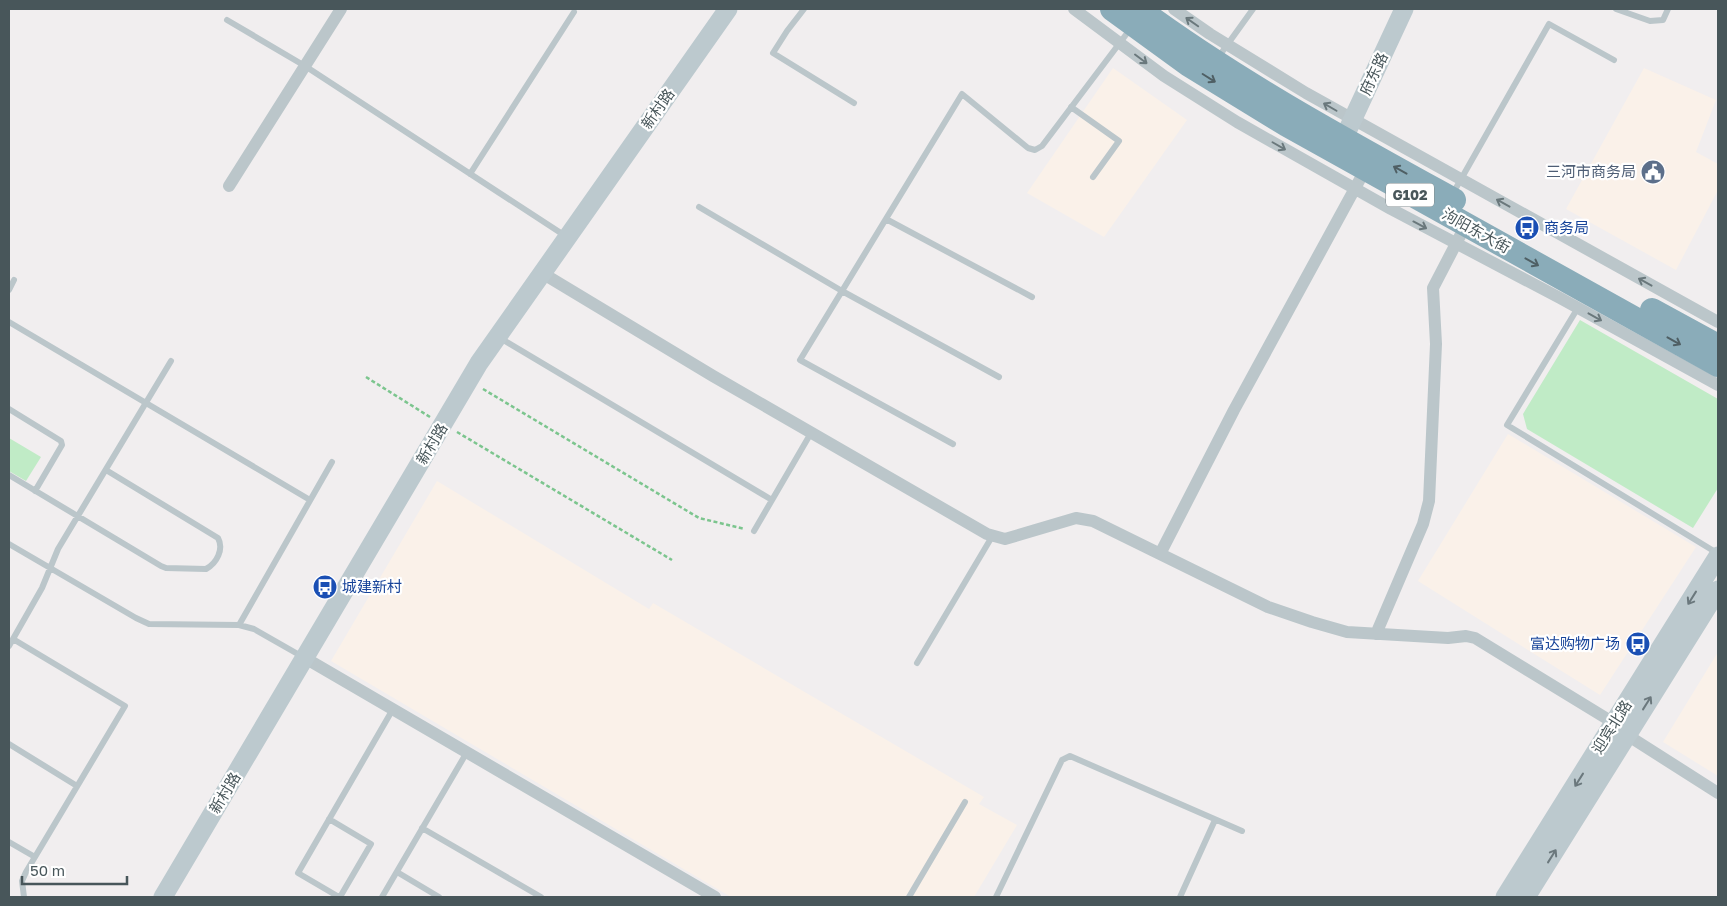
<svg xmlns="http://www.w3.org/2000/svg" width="1727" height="906" font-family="'Golos Text','Noto Sans SC',sans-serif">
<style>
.commercial{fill:#faf1e9}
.green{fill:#c0ebc6}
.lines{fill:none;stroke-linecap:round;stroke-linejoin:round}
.path{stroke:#7cc58e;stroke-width:2.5;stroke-dasharray:4 2.5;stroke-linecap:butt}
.lane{stroke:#bbc6ca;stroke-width:6}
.street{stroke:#bbc6ca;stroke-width:12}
.secondary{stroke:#bcc9ce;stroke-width:19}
.highway{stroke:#8aacb9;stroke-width:24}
.oneway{stroke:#6a787c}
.oneway2{stroke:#4f5f64}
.oneway3{stroke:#6b787d}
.labels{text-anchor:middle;stroke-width:4.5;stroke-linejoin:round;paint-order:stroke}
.shield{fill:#fff;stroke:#7f898c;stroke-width:1}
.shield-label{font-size:14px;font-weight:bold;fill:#48565a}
.street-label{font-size:15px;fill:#48565a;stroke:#fff}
.service-label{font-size:15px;fill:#4e5e75;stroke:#fff;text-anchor:end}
.transit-label{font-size:15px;fill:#164399;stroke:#fff;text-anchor:start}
</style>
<rect width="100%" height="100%" fill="#f1eeef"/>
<path class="commercial" d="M 1113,68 L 1187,120 L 1104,237 L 1027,193 Z
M 1644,68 L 1716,100 L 1696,152 L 1718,164 L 1718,190 L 1676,270 L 1566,209 Z
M 1508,434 L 1696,547 L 1600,695 L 1418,581 Z
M 437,481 L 649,609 L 653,603 L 984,797 L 979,804 L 1017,825 L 974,897 L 731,897 L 331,661 Z
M 1718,652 L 1718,776 L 1663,742 Z"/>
<path class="green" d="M 1580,320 L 1718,399 L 1718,488 L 1693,528 L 1527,429 L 1523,414 Z
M 9,438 L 41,457 L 26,481 L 9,471 Z"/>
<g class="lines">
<path class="path" d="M 366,377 L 430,417
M 483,389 L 699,518 L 745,529
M 457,432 L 672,560"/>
<path class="lane" d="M 804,9 L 787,31 L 773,53 L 854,103
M 1616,9 L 1650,21 L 1663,20 L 1668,9
M 227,20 L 305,66 L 567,237
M 1217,59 L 1253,9
M 1071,107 L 1119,141 L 1093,177
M 470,174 L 574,12
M 1452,195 L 1549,24 L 1614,60
M 699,207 L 842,291 L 999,377
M 886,219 L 1032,297
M 9,290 L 14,280
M 1579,306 L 1507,425 L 1717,553
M 9,322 L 310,500
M 500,338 L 772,500
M 9,409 L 61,441 L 62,445 L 35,491
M 953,444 L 800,360 L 962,94 L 1028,148 L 1035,150 L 1042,146 L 1131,28
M 9,475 L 161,566 L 166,568 L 206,569 C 217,563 224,549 218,538 L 106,470
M 754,531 L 811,433
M 9,544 L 136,618 L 149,624 L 239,625 L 254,629 L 303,657
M 239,625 L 332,462
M 13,639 L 125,706 L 26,872 L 22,881 L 24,897
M 9,646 L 42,588 L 58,549 L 171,361
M 917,663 L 993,535
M 9,744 L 77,786
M 329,819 L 371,844 L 340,897
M 422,828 L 541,897
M 9,842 L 35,857
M 397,872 L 439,897
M 339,897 L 298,873 L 393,709
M 382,897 L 467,752
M 909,897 L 965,802
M 996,897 L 1062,760 L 1070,756 L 1242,831
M 1180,897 L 1215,820"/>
<path class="street" d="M 1074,9 L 1164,76 L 1237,122 L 1391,209 L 1560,298 L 1718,385
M 1174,9 L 1210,34 L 1306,93 L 1718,322
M 229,186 L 341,9
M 542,273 L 713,376 L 987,534 L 1005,539 L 1076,518 L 1093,521 L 1268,607 L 1312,622 L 1347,632 L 1448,638 L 1466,636 L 1475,638 L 1614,723
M 1160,554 L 1234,410 L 1365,170
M 1376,634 L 1423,524 L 1429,501 L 1436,344 L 1433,288 L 1460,236
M 305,658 L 715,897
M 1627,735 L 1718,793"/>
<path class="secondary" d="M 1344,138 L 1404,9
M 163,897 L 479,363 L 728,9
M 1505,897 L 1718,556
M 1526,897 L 1718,590"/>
<path class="highway" d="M 1112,9 L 1189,65 L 1287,125 L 1718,365
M 1139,9 C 1238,82 1347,141 1454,200
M 1652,310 L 1718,346"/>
</g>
<defs><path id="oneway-shaft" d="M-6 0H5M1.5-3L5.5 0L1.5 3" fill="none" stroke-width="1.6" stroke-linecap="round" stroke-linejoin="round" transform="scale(1.25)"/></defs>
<g class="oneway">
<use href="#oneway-shaft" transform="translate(1192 22) rotate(-145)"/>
<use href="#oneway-shaft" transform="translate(1141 59) rotate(37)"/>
<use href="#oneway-shaft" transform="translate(1330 107) rotate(-150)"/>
<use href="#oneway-shaft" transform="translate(1279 146) rotate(30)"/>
<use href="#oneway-shaft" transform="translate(1503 203) rotate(-151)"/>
<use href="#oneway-shaft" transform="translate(1420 225) rotate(28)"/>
<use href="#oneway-shaft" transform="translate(1645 282) rotate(-151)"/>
<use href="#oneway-shaft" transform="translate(1595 317) rotate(29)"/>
</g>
<g class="oneway2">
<use href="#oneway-shaft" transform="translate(1209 78) rotate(32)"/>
<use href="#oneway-shaft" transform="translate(1400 170) rotate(-151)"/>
<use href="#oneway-shaft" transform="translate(1532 262) rotate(29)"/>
<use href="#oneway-shaft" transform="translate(1674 341) rotate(29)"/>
</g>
<g class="oneway3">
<use href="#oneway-shaft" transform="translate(1692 598) rotate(122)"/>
<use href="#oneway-shaft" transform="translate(1647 703) rotate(-58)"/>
<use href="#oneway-shaft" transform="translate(1579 780) rotate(122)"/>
<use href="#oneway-shaft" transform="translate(1552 856) rotate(-58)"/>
</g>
<defs>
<symbol id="civic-disc" viewBox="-11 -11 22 22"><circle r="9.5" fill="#5c6f8a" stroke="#fff"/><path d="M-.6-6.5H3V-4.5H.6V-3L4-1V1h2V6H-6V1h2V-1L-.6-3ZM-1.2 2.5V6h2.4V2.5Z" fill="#fff"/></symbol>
<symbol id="bus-disc" viewBox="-11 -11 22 22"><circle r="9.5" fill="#1a4fb4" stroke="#fff"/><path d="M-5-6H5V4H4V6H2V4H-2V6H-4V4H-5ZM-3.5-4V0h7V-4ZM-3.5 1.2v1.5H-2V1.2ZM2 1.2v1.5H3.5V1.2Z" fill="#fff"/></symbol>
</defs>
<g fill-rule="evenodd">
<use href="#civic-disc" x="1639" y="158" width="28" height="28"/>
<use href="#bus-disc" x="1513" y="214" width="28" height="28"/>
<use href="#bus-disc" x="311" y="573" width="28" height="28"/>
<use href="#bus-disc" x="1624" y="630" width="28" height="28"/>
</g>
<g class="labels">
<rect class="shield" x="1386" y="183.5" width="48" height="23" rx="4"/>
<g class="shield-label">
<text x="1410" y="200">G102</text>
</g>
<g class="street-label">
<text transform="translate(1374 74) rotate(-65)" y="5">府东路</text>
<text transform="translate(658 109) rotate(-55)" y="5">新村路</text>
<text transform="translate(1476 231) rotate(29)" y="5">泃阳东大街</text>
<text transform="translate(432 444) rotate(-59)" y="5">新村路</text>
<text transform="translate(1612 727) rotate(-58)" y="5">迎宾北路</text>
<text transform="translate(225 793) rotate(-59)" y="5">新村路</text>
</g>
<g class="service-label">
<text x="1636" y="177">三河市商务局</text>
</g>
<g class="transit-label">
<text x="1544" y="233">商务局</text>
<text x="342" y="592">城建新村</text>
<text x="1620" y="649" text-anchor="end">富达购物广场</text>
</g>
</g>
<rect width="1727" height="906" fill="none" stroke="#48565a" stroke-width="20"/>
<path d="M22 876v8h105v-8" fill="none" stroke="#48565a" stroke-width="2.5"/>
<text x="30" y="876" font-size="15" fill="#48565a" stroke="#ffffff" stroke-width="4" paint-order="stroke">50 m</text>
</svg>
